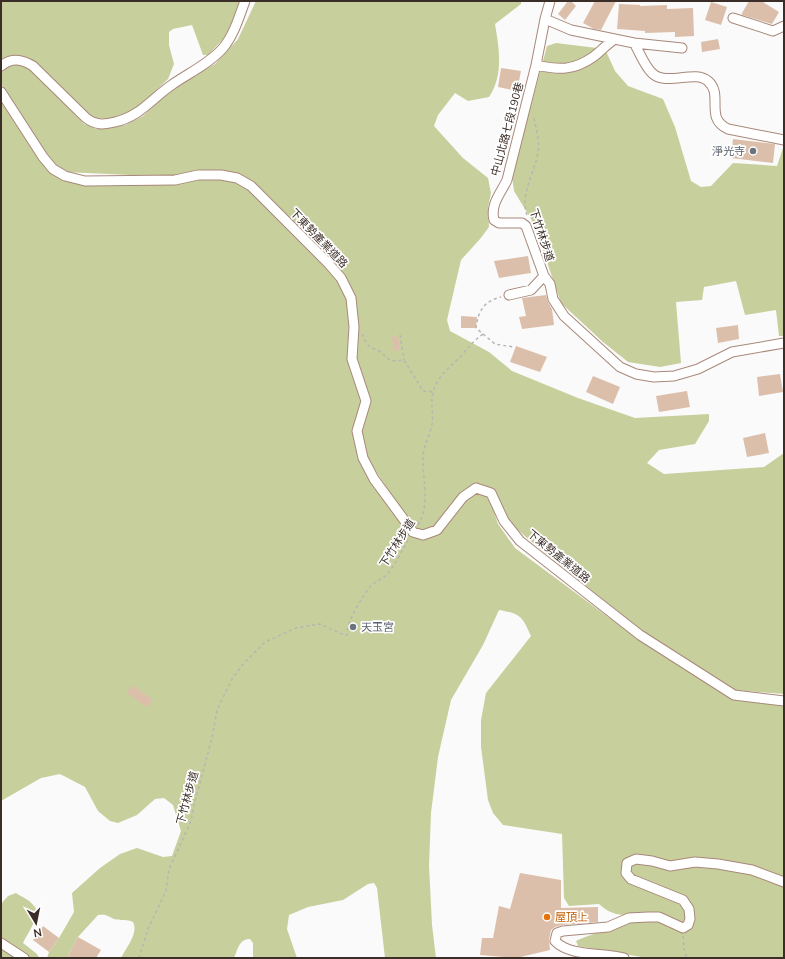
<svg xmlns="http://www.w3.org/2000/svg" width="785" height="959" font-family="'Nunito Sans','Noto Sans TC',sans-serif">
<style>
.green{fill:#c7cf9c}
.building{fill:#dcbfaa}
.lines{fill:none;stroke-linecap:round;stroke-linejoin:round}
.minor-casing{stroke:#a8887a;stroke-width:11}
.path{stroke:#b9b4b2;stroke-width:1.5;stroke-dasharray:3 3;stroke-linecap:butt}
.minor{stroke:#fff;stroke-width:9}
.worship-dot{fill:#6b7280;stroke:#fff;stroke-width:1.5}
.food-dot{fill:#e8710a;stroke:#fff;stroke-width:1.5}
.labels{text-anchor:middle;stroke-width:3.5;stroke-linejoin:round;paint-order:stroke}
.street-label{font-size:11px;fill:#3b2d27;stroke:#fff}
.worship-label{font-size:11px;fill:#5b616d;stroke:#fff;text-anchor:end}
.food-label{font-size:11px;fill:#c56008;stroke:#fff;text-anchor:start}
</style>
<rect width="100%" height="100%" fill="#fafafa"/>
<path class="green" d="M 1,1 L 240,1 L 228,34 L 208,55 L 203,55 L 192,25 L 173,29 L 169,32 L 169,45 L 174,64 L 168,79 L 134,111 L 108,119 L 95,118 L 86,114 L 33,62 L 1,64 Z
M 256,1 L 521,1 L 521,4 L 495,24 C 499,48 504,75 489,97 L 468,101 L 455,93 L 438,115 L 434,126 L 463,158 L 488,178 L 491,193 L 488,207 L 489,227 L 480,239 L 461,260 L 447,320 L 450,331 L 489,352 L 512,371 L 578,398 L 635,418 L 709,414 L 709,421 L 695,444 L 659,450 L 647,463 L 664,474 L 764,467 L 784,453 L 784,694 L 734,690 L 643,632 L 527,538 L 507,520 L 493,490 L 476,485 L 436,527 L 422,532 L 413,528 L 366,456 L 361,430 L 369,400 L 355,358 L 355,297 L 240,175 L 174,177 L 65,172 L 54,165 L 1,84 L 2,69 C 14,61 19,62 31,69 L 84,124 L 96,129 L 110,128 L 125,125 L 143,116 L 174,87 L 215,64 L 238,39 Z
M 556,43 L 605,49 L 615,71 L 628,86 L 663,99 L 675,127 L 691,181 L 701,187 L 711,186 L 733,163 L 777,166 L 784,145 L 784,336 L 779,336 L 776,310 L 745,315 L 736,281 L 704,287 L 702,300 L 676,302 L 681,363 L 660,367 L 628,362 L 603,342 L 561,303 L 534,224 L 514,191 L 512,176 L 547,46 Z
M 1,98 L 27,131 L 49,171 L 64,179 L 197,177 L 235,181 L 250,190 L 337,279 L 347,300 L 349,324 L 347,359 L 362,401 L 354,429 L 372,480 L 423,538 L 465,500 L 476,491 L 489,496 L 498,524 L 515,548 L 635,637 L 731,699 L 780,704 L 784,707 L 784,877 L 670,862 L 637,855 L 623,872 L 682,902 L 687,910 L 686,923 L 682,924 C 675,921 667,916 659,914 C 636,911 619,923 599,904 L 569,906 L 564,898 L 562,834 L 503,825 L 493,813 L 488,800 L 481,747 L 481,720 L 486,693 L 531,636 C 522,616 521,614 499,610 L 483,645 L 451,700 L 438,757 L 431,813 L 429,866 L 432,925 L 436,958 L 385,958 L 377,888 L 374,883 L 368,884 L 343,900 L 308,907 L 289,915 L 287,929 L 297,958 L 253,958 L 253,943 L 250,939 C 239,939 238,949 234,958 L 121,958 C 126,948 139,933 133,922 C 127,919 121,921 114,919 C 107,916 107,914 98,915 L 78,937 L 67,958 L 47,958 L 49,952 L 59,938 L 74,912 L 72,893 L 100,868 L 120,854 L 137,848 L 163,857 L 172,856 L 181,831 L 173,805 L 164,798 L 155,799 L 137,815 L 118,823 L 110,821 L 98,811 L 85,787 L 60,774 L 41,778 L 1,801 Z
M 637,863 C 674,864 713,863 749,874 C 761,877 772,882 784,887 L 784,958 L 647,958 L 578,946 L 576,941 L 580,939 L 607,929 L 630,919 L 659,920 L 681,930 L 692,909 L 633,878 L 629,872 L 631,865 Z
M 16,893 C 22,897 30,900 34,906 C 42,914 27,934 23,943 L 37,954 L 39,958 L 1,958 L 1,904 L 8,896 Z"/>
<path class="building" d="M 568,1 L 571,1 L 576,6 L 565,20 L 558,14 Z
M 595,1 L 616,1 L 601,30 L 594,29 L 583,23 Z
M 749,1 L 761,1 L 779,12 L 772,24 L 742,15 L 742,13 Z
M 711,2 L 727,7 L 721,25 L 705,20 Z
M 619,4 L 640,5 L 640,6 L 667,5 L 667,9 L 693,8 L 694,36 L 675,37 L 675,32 L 645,33 L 645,31 L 617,29 Z
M 718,39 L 720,49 L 702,52 L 701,42 Z
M 501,68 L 521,71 L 517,91 L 498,87 Z
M 733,139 L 775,144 L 773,163 L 731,158 Z
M 528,256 L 531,273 L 499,278 L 494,261 Z
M 546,295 L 548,302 L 552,309 L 554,325 L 522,329 L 519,317 L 526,316 L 522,298 Z
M 461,316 L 477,317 L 476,328 L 461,328 Z
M 738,325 L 739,339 L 718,343 L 716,328 Z
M 398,336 L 400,350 L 394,351 L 392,337 Z
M 516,346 L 547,357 L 540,372 L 510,362 Z
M 780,374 L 783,392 L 759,396 L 757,377 Z
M 593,376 L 620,387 L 613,404 L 586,392 Z
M 687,391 L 690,407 L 659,412 L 656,396 Z
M 765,433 L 769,453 L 747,457 L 743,438 Z
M 132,685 L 153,700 L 147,707 L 127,693 Z
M 520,873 L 561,880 L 561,908 L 598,907 L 598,922 L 562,925 L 555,927 L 551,930 L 549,940 L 550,950 L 516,958 L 480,955 L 482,938 L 493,938 L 499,906 L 510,909 Z
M 43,926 L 59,938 L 49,952 L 33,940 Z
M 78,937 L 101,950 L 96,958 L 67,958 Z"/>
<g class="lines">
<defs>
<path id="minor" d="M 550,1 L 545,19 L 536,65 L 510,168 C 509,172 508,176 507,180 C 501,193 490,204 494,220 L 499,223 L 522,223 L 526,226 L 544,276 L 550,284 L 553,299 L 564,316 L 620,367 L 636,374 L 654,377 L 674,376 L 698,369 L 732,352 L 784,343
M 733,18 L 773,31 L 784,26
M 545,19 L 571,30 L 634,43 L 682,48
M 634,43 C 640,53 644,65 652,73 C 666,87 695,69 708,81 C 724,95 704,118 728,129 L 784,140
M 536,65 C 559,70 573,71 593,57 C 601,51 607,44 615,39
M 1,66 C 12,57 22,59 33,66 L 86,118 C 95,125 103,125 115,122 C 141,116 152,98 173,84 C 189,73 210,63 223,48 C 234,35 239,17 245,1
M 1,92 L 43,157 L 53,169 L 65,176 L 85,181 L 175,180 L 198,175 L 221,175 L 237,178 L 251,186 L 328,263 L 341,278 L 351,298 L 354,327 L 352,359 L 366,401 L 357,431 L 363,458 L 374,479 L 413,532 L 423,535 L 437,530 L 463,497 L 476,488 L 491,493 L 504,521 L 520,541 L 640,635 L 734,695 L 784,701
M 509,295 L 531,290 L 544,276
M 1,943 L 24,958
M 624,958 C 603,952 570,957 555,941 L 557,933 L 563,931 L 608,927 L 629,918 L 648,917 L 659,917 L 683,928 L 688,925 L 690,919 L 689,909 L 683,900 L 631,879 L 626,873 L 627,863 L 636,859 L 652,861 L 670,866 L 695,862 L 718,864 L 752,870 L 784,882"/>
</defs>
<use href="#minor" class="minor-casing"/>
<path class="path" d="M 527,215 C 520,194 534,174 538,153 C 540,144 536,125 533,116
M 362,334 C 364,338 366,343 369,346 C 372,349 377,349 381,352 C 390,361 390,362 404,360 L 423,391 L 433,392
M 483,334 L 495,344 L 513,347
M 400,335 L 404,360
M 418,525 C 431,504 422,478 423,456 C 424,445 430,435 432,424 C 434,414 430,403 433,393 C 436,378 449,368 460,357 C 468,348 473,341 483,334 L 476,328 C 478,311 484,301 501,297
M 683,936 L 684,949 L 687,958
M 139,958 L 148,929 L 166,891 L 169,869 L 191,821 L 194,805 L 212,738 L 217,710 L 232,679 L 244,663 L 265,642 L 296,628 L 320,624 L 344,635 L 347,635 C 346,623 362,597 370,587 C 375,581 384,579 389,572 C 397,562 402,550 408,540"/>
<use href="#minor" class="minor"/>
</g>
<g class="worship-dot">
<circle cx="753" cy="151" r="4"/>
<circle cx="353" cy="627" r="4"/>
</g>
<circle class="food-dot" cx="547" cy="917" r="4"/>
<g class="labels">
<g class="street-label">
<text transform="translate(507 129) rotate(-75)" y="4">中山北路七段190巷</text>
<text transform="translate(542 235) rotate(72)" y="4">下竹林步道</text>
<text transform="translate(319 238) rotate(46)" y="4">下東勢產業道路</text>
<text transform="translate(397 543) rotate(-57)" y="4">下竹林步道</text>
<text transform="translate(559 556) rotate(39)" y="4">下東勢產業道路</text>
<text transform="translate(187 798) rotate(-75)" y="4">下竹林步道</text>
</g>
<g class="worship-label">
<text x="745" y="155">淨光寺</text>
<text x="361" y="631" text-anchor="start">天玉宮</text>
</g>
<g class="food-label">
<text x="555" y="921">屋頂上</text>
</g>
</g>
<rect width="785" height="959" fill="none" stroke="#3b2d27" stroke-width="4"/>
<g transform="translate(36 923) rotate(170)" stroke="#ffffff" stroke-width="3" paint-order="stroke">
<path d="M0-3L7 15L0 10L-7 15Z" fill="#3b2d27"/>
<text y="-6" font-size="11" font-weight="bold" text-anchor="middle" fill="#3b2d27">N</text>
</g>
</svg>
